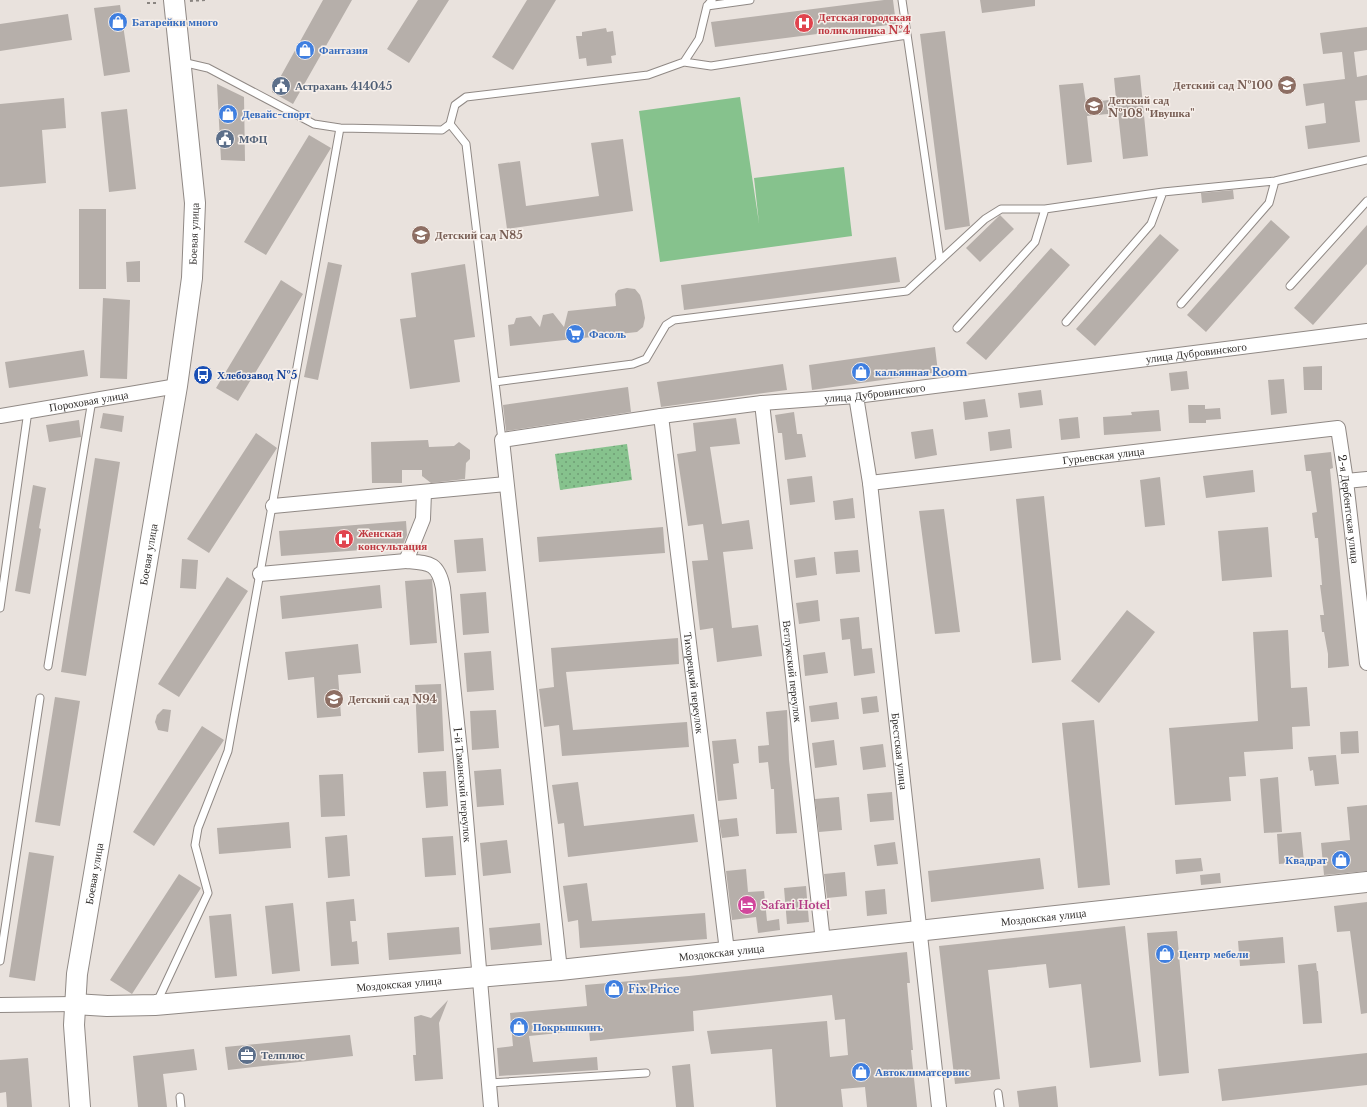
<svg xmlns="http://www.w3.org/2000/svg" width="1367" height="1107" font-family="'Libre Baskerville',serif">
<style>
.park{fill:url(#park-dots)}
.garden{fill:#86c28d}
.building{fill:#b6afaa}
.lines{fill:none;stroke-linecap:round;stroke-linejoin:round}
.lane-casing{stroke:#908985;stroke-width:9}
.street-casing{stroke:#908985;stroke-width:16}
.secondary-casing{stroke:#908985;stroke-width:22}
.path{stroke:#8a8581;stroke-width:2;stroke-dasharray:3 3;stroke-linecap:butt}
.lane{stroke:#fff;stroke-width:7}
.street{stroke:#fff;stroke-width:14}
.secondary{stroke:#fff;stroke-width:20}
.labels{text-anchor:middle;stroke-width:3;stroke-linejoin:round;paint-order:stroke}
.health-label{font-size:11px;font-weight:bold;fill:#be3a42;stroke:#f6efea;text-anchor:start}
.shop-label{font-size:11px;font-weight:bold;fill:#366cbe;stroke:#f6efea;text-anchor:start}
.education-label{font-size:11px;font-weight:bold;fill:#785e54;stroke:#f6efea;text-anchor:start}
.service-label{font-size:11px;font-weight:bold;fill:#4e5e75;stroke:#f6efea;text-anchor:start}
.street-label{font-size:11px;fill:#34312f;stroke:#f6efea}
.transit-label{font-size:11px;font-weight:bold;fill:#164399;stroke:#f6efea;text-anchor:start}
.hotel-label{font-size:11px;font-weight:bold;fill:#b23c85;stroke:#f6efea;text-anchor:start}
</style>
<defs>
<pattern id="park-dots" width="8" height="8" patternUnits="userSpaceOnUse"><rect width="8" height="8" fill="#86c28d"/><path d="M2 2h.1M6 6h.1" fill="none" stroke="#6e9e74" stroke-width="1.8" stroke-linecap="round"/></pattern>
</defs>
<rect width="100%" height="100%" fill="#e9e2dd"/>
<path class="park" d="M 627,444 L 632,480 L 560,490 L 555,454 Z"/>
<path class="garden" d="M 740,97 L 759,223 L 754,178 L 844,167 L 852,236 L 660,262 L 639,111 Z"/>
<path class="building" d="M 323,0 L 352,0 L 293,104 L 272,92 Z
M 418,0 L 449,0 L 409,63 L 387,49 Z
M 527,0 L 556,0 L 513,70 L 492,57 Z
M 884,0 L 893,0 L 896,24 L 715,47 L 711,22 Z
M 980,0 L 1035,0 L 1035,6 L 982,13 Z
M 120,5 L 130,72 L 104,76 L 94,8 Z
M 68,14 L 72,40 L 0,51 L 0,24 Z
M 1367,27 L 1367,50 L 1354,52 L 1357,77 L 1367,75 L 1367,100 L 1355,101 L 1360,142 L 1308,149 L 1305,126 L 1326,123 L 1324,103 L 1306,106 L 1303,84 L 1345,79 L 1342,52 L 1323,54 L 1320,33 Z
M 606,28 L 607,32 L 613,31 L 616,55 L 611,56 L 612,63 L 587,66 L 586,58 L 579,59 L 576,36 L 582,36 L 582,32 Z
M 945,31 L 970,226 L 945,230 L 920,34 Z
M 1140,75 L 1148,156 L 1123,159 L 1118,113 L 1087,116 L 1092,162 L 1067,165 L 1059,85 L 1083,83 L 1086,103 L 1116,99 L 1114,78 Z
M 217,84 L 244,97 L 245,161 L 221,160 Z
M 64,98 L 66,128 L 42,130 L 46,183 L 0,187 L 0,104 Z
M 127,109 L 136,189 L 109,192 L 101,112 Z
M 309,135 L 331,148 L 266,255 L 244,242 Z
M 623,139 L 633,211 L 507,229 L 498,164 L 520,161 L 526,206 L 599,196 L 591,143 Z
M 1233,190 L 1234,199 L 1202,203 L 1201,193 Z
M 79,209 L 106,209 L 106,289 L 79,289 Z
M 1000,215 L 1014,229 L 980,262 L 966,248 Z
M 1271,220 L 1290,237 L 1206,332 L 1187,315 Z
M 1367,225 L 1367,264 L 1313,325 L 1294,308 Z
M 1160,234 L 1179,250 L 1095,346 L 1076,329 Z
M 1051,248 L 1070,265 L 986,360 L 966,343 Z
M 896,257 L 900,282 L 684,310 L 681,285 Z
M 140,261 L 140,282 L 127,282 L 126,262 Z
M 328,262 L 342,265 L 318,380 L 304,377 Z
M 465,264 L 475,337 L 454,340 L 460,382 L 410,389 L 400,319 L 416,317 L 411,273 Z
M 281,280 L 303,294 L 238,401 L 216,388 Z
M 627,288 L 635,289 L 640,295 L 642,301 L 645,318 L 643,327 L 637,332 L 510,346 L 508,325 L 514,324 L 516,318 L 531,316 L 540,327 L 543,315 L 553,313 L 564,327 L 568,311 L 616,306 L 615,294 L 618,290 Z
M 103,298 L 130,300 L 127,379 L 100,378 Z
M 935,347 L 938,372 L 812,390 L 809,365 Z
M 84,350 L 88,376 L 9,388 L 5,362 Z
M 783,364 L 787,390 L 661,407 L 657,382 Z
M 1322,366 L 1322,390 L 1304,390 L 1303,367 Z
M 1187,371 L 1189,389 L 1171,391 L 1169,373 Z
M 1284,379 L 1287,413 L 1271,415 L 1268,380 Z
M 628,387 L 631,412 L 506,431 L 503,405 Z
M 1041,390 L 1043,405 L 1020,408 L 1018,393 Z
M 985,399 L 988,417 L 965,420 L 963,402 Z
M 1188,405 L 1205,405 L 1205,409 L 1220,408 L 1221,419 L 1206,420 L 1206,423 L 1189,423 Z
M 1159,410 L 1161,431 L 1104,435 L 1103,417 L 1132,415 L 1131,412 Z
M 794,412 L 797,434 L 802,434 L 806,457 L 785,460 L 782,433 L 778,433 L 775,415 Z
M 103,413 L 124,416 L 122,432 L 100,428 Z
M 1078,417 L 1080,438 L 1061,440 L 1059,419 Z
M 736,418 L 740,444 L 710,447 L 722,524 L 749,520 L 753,549 L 723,552 L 732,628 L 758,625 L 762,656 L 717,662 L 713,628 L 700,630 L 692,561 L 708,560 L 703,524 L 688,526 L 677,454 L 696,451 L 693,423 Z
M 79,420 L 81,437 L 49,442 L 46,425 Z
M 933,429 L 937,455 L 915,459 L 911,432 Z
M 1010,429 L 1012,448 L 990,451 L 988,432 Z
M 256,433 L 277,448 L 209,553 L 187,539 Z
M 428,440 L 429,447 L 454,446 L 459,442 L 470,450 L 470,459 L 466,463 L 465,479 L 431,483 L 422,476 L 422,470 L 402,470 L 402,483 L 372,483 L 371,442 Z
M 1331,452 L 1333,468 L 1330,469 L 1349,666 L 1328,668 L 1328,654 L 1324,632 L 1322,632 L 1320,615 L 1324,615 L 1320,585 L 1322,585 L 1318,538 L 1315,538 L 1312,513 L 1317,512 L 1311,471 L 1306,471 L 1304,455 Z
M 95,458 L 120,462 L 86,676 L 61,672 Z
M 1253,470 L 1255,492 L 1206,498 L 1203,476 Z
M 812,476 L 815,502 L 790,505 L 787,479 Z
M 1160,477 L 1165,525 L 1145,527 L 1140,480 Z
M 33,485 L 46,488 L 39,528 L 41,529 L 30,594 L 15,591 Z
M 1044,496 L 1061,660 L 1032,663 L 1016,499 Z
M 853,498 L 855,518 L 835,520 L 833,501 Z
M 944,509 L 960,632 L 935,634 L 919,511 Z
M 406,521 L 407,535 L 402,547 L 281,556 L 279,531 Z
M 663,527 L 665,553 L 539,562 L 537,537 Z
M 1268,527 L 1272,577 L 1222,581 L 1218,531 Z
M 483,538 L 486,571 L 457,573 L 454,540 Z
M 858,550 L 860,572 L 836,574 L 834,552 Z
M 815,557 L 817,575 L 796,578 L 794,560 Z
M 182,559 L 198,560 L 196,589 L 180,588 Z
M 227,577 L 248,591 L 179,697 L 158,684 Z
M 432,579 L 437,643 L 410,645 L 405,581 Z
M 380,585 L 382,608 L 282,619 L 280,596 Z
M 486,592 L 489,633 L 463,635 L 460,594 Z
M 818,600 L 820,621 L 799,624 L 796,603 Z
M 1127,610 L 1155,632 L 1099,703 L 1071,681 Z
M 859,617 L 862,649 L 872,648 L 875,673 L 854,676 L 850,639 L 842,640 L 840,619 Z
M 1288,630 L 1291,688 L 1307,687 L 1310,726 L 1292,727 L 1293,749 L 1244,752 L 1246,776 L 1229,777 L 1231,801 L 1175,805 L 1169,728 L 1258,721 L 1253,632 Z
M 678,638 L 679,664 L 566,672 L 573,730 L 687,722 L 689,747 L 562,756 L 559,725 L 544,727 L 539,689 L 554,687 L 551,648 Z
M 358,644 L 361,673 L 338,675 L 341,716 L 317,718 L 314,677 L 288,680 L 285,652 Z
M 491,651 L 494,690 L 467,692 L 464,653 Z
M 825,652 L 828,673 L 805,676 L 803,655 Z
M 441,684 L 444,751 L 418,753 L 415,685 Z
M 877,696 L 879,712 L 863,714 L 861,698 Z
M 55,697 L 80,701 L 60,826 L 35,822 Z
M 837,702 L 839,719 L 811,722 L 809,706 Z
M 163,709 L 171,710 L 168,732 L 158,730 L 155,722 L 157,715 Z
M 496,710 L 499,748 L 472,750 L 470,711 Z
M 787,710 L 789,760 L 797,833 L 776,834 L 774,789 L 771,789 L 768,762 L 759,763 L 758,746 L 769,745 L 766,712 Z
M 1094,720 L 1110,885 L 1078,888 L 1062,723 Z
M 202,726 L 224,740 L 154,846 L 133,832 Z
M 1358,731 L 1359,753 L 1341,754 L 1340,732 Z
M 736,739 L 739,763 L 733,764 L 737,799 L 718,801 L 712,741 Z
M 834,740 L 837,765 L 815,768 L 812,743 Z
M 883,744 L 886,767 L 863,770 L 860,747 Z
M 1336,755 L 1339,784 L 1315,786 L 1313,770 L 1310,771 L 1308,757 Z
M 501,769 L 504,805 L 477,807 L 474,771 Z
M 446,771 L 448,806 L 426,808 L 423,772 Z
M 343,774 L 345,816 L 321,817 L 319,775 Z
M 1278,777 L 1282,832 L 1264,833 L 1260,779 Z
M 578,782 L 584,826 L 694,814 L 698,842 L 568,857 L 564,823 L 558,824 L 552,785 Z
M 892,792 L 894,820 L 870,822 L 867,794 Z
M 839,797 L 842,830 L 819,832 L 815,799 Z
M 1367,805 L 1367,871 L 1324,875 L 1321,843 L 1350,840 L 1347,807 Z
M 737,818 L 739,836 L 722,838 L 719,820 Z
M 289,822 L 291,848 L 219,854 L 217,828 Z
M 1301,832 L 1304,862 L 1279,864 L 1277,834 Z
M 347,835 L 350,876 L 328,878 L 325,837 Z
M 453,836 L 456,875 L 425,877 L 422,838 Z
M 507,840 L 511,873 L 483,876 L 480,843 Z
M 895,842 L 898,864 L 877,866 L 874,845 Z
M 29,852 L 54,856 L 35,981 L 9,977 Z
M 1040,858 L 1044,889 L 931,902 L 928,871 Z
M 1201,858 L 1203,871 L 1176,874 L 1175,860 Z
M 746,869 L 748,892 L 764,891 L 767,921 L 779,919 L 780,930 L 758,933 L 756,917 L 732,920 L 726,871 Z
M 845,872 L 847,896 L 827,898 L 824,874 Z
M 1220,873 L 1221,883 L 1201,885 L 1200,875 Z
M 179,874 L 201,888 L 132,994 L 110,980 Z
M 587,883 L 592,921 L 705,913 L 707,939 L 580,948 L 578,920 L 568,922 L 563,886 Z
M 806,886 L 809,922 L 787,924 L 784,888 Z
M 885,889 L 887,914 L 867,916 L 865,891 Z
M 354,899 L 356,921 L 350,921 L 352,942 L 357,941 L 359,964 L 331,966 L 326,902 Z
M 1367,902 L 1367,1013 L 1361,1014 L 1350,931 L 1337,932 L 1334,906 Z
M 293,903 L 300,971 L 272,974 L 265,906 Z
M 231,914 L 237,976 L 215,978 L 209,916 Z
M 540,923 L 542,945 L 491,950 L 489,928 Z
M 1125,926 L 1141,1062 L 1090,1068 L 1081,984 L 1049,988 L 1046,964 L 988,970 L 1000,1079 L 955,1084 L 939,946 Z
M 459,927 L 461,954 L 389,960 L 387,933 Z
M 1177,931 L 1189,1073 L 1159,1076 L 1147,933 Z
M 1283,937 L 1285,963 L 1240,966 L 1238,941 Z
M 907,952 L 910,983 L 907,983 L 913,1050 L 911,1050 L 917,1107 L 867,1107 L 865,1087 L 841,1089 L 843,1107 L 776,1107 L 772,1049 L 711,1054 L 707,1031 L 827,1021 L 830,1057 L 848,1055 L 845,1019 L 835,1020 L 832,995 L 693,1011 L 694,1031 L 590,1041 L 589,1030 L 529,1036 L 533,1062 L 597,1057 L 598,1070 L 499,1076 L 497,1048 L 513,1046 L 510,1013 L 587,1006 L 585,985 L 689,976 Z
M 1316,963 L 1317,971 L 1318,971 L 1322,1023 L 1303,1024 L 1298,965 Z
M 448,1000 L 439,1023 L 443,1079 L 415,1081 L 413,1055 L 416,1055 L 414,1017 L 421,1015 L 431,1018 Z
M 350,1035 L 353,1056 L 228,1070 L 225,1047 Z
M 194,1049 L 197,1070 L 163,1074 L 167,1107 L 138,1107 L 133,1056 Z
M 1367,1053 L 1367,1085 L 1222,1101 L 1218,1069 Z
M 28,1058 L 32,1107 L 7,1107 L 6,1092 L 0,1093 L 0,1060 Z
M 690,1064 L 694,1107 L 676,1107 L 672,1066 Z
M 1056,1086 L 1058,1107 L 1019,1107 L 1017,1091 Z"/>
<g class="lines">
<defs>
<path id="lane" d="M 902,0 L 940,260
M 707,6 L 750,0
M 182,62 L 208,68 L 314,124 L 340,128 L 442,130 L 450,124 L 455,105 L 466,97 L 648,75 L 684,62 L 699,39 L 707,6 L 712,0
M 684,62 L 711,66 L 907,35
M 450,124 L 466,144 L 502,440
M 1290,286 L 1367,201
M 1181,304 L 1269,203 L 1275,181
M 1066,322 L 1151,224 L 1163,192
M 957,328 L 1035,242 L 1045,209
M 495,382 L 633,364 L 646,359 L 666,325 L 674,320 L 907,291 L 985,219 L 1001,209 L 1045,209 L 1163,192 L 1275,181 L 1367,160
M 0,608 L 28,411
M 48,666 L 92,400
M 0,961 L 40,698
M 157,1002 L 208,893 L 195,845 L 198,828 L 228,751 L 340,128
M 489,1083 L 646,1073
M 998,1093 L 1000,1107
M 180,1097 L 181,1107"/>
<g id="street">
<path id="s1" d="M 856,396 L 870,483 L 939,1107"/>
<path id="s2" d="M 762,403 L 823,941"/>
<path id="s3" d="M 0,416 L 177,386"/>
<path id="s4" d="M 661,416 L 727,951"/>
<path d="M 1346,481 L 1367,479"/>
<path id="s5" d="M 870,483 L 1338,428 L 1346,481 L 1367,663"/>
<path id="s6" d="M 424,492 L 423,519 L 406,561 C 429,563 438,562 443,588 L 461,761 L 491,1107"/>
<path d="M 273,506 L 506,484"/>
<path d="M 260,574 L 406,561"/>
<path id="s7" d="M 560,970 L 502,440 L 661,416 L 762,403 L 856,396 L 1367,331"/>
<path d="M 0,1005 L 74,1004"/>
</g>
<g id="secondary">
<path id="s8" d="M 74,1004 L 107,1006 L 155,1005 L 560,970 L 1367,882"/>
<path id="s9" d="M 80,1107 L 74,1025 L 77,974 L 177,386 L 192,278 L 195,203 L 174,0"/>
</g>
</defs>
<use href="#lane" class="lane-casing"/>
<use href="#street" class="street-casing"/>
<use href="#secondary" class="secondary-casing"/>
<path class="path" d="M 190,1 L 205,0
M 147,3 L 159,3"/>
<use href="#lane" class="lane"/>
<use href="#street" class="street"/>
<use href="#secondary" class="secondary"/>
</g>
<defs>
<symbol id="shop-disc" viewBox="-11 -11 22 22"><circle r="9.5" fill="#3f7fe0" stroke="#f6efea"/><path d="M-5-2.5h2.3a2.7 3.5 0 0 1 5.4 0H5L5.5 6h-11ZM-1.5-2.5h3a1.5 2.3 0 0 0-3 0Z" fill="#fff"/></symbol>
<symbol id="hospital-disc" viewBox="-11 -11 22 22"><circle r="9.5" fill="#e0444e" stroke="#f6efea"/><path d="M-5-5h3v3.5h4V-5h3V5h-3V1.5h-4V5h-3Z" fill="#fff"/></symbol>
<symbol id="school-disc" viewBox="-11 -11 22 22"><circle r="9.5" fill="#8d6e63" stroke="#f6efea"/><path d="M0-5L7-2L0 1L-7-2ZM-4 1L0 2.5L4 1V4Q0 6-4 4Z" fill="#fff"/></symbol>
<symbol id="civic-disc" viewBox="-11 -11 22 22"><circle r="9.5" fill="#5c6f8a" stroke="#f6efea"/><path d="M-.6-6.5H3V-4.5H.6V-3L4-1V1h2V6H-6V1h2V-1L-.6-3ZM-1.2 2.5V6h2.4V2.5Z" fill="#fff"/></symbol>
<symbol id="supermarket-disc" viewBox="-11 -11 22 22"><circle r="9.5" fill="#3f7fe0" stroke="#f6efea"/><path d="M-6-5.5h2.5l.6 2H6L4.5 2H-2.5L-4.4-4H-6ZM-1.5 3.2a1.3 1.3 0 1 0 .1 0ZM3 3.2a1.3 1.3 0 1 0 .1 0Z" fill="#fff"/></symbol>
<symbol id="bus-disc" viewBox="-11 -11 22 22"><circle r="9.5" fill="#1a4fb4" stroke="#f6efea"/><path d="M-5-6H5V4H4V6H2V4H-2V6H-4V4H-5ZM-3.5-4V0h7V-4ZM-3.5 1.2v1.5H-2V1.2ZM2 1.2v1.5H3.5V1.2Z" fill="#fff"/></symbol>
<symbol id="hotel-disc" viewBox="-11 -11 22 22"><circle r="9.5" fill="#d1479c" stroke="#f6efea"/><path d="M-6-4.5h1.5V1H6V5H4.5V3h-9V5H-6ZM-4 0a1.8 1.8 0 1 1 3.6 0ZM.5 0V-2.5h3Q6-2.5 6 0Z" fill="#fff"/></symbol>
<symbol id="office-disc" viewBox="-11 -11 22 22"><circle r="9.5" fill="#5c6f8a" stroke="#f6efea"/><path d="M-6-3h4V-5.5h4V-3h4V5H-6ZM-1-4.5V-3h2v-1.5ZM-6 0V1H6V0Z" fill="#fff"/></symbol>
</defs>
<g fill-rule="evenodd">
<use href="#shop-disc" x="107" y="11" width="22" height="22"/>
<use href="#hospital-disc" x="793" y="12" width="22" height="22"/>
<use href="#shop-disc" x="294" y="39" width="22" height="22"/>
<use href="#school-disc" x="1276" y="74" width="22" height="22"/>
<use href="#civic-disc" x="270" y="75" width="22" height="22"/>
<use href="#school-disc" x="1083" y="95" width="22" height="22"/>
<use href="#shop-disc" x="217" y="103" width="22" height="22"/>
<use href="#civic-disc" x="214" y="128" width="22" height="22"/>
<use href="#school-disc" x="410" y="224" width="22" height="22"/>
<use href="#supermarket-disc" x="564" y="323" width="22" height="22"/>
<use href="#shop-disc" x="850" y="361" width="22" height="22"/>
<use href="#bus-disc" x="192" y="364" width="22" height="22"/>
<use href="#hospital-disc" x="333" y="528" width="22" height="22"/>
<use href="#school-disc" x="323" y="688" width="22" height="22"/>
<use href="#shop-disc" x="1330" y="849" width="22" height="22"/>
<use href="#hotel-disc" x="736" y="894" width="22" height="22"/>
<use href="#shop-disc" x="1154" y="943" width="22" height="22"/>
<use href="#shop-disc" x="603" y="978" width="22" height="22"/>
<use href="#shop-disc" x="508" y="1016" width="22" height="22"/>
<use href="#office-disc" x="236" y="1044" width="22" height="22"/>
<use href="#shop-disc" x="850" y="1061" width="22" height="22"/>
</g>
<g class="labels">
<g class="health-label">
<text x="818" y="21">Детская городская<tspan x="818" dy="13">поликлиника №4</tspan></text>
<text x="358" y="537">Женская<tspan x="358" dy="13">консультация</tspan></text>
</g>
<g class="shop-label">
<text x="132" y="26">Батарейки много</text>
<text x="319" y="54">Фантазия</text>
<text x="242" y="118">Девайс-спорт</text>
<text x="589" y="338">Фасоль</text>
<text x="875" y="376">кальянная Room</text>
<text x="1327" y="864" text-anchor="end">Квадрат</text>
<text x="1179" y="958">Центр мебели</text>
<text x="628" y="993">Fix Price</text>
<text x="533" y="1031">Покрышкинъ</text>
<text x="875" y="1076">Автоклиматсервис</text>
</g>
<g class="education-label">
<text x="1273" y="89" text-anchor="end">Детский сад №100</text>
<text x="1108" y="104">Детский сад<tspan x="1108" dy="13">№108 "Ивушка"</tspan></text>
<text x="435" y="239">Детский сад N85</text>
<text x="348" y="703">Детский сад N94</text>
</g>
<g class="service-label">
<text x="295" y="90">Астрахань 414045</text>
<text x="239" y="143">МФЦ</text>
<text x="261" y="1059">Телплюс</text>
</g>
<g class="street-label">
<text dy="4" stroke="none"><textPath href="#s9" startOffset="883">Боевая улица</textPath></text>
<text dy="4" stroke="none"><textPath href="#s7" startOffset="1233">улица Дубровинского</textPath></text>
<text dy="4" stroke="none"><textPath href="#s7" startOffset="909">улица Дубровинского</textPath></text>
<text dy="4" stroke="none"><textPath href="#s3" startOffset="90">Пороховая улица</textPath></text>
<text dy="4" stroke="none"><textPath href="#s5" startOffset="235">Гурьевская улица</textPath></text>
<text dy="4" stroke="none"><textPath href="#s5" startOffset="553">2-я Дербентская улица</textPath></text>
<text dy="4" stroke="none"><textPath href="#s9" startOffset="559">Боевая улица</textPath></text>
<text dy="4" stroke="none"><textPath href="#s2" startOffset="270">Ветлужский переулок</textPath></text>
<text dy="4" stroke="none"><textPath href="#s4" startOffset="269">Тихорецкий переулок</textPath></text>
<text dy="4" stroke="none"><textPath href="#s1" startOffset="358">Брестская улица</textPath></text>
<text dy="4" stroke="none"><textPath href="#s6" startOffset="322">1-й Таманский переулок</textPath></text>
<text dy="4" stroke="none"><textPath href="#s9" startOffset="235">Боевая улица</textPath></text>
<text dy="4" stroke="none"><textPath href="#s8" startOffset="974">Моздокская улица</textPath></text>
<text dy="4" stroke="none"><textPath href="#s8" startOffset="650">Моздокская улица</textPath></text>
<text dy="4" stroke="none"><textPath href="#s8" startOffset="326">Моздокская улица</textPath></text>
</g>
<g class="transit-label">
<text x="217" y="379">Хлебозавод №5</text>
</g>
<g class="hotel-label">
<text x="761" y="909">Safari Hotel</text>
</g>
</g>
</svg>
